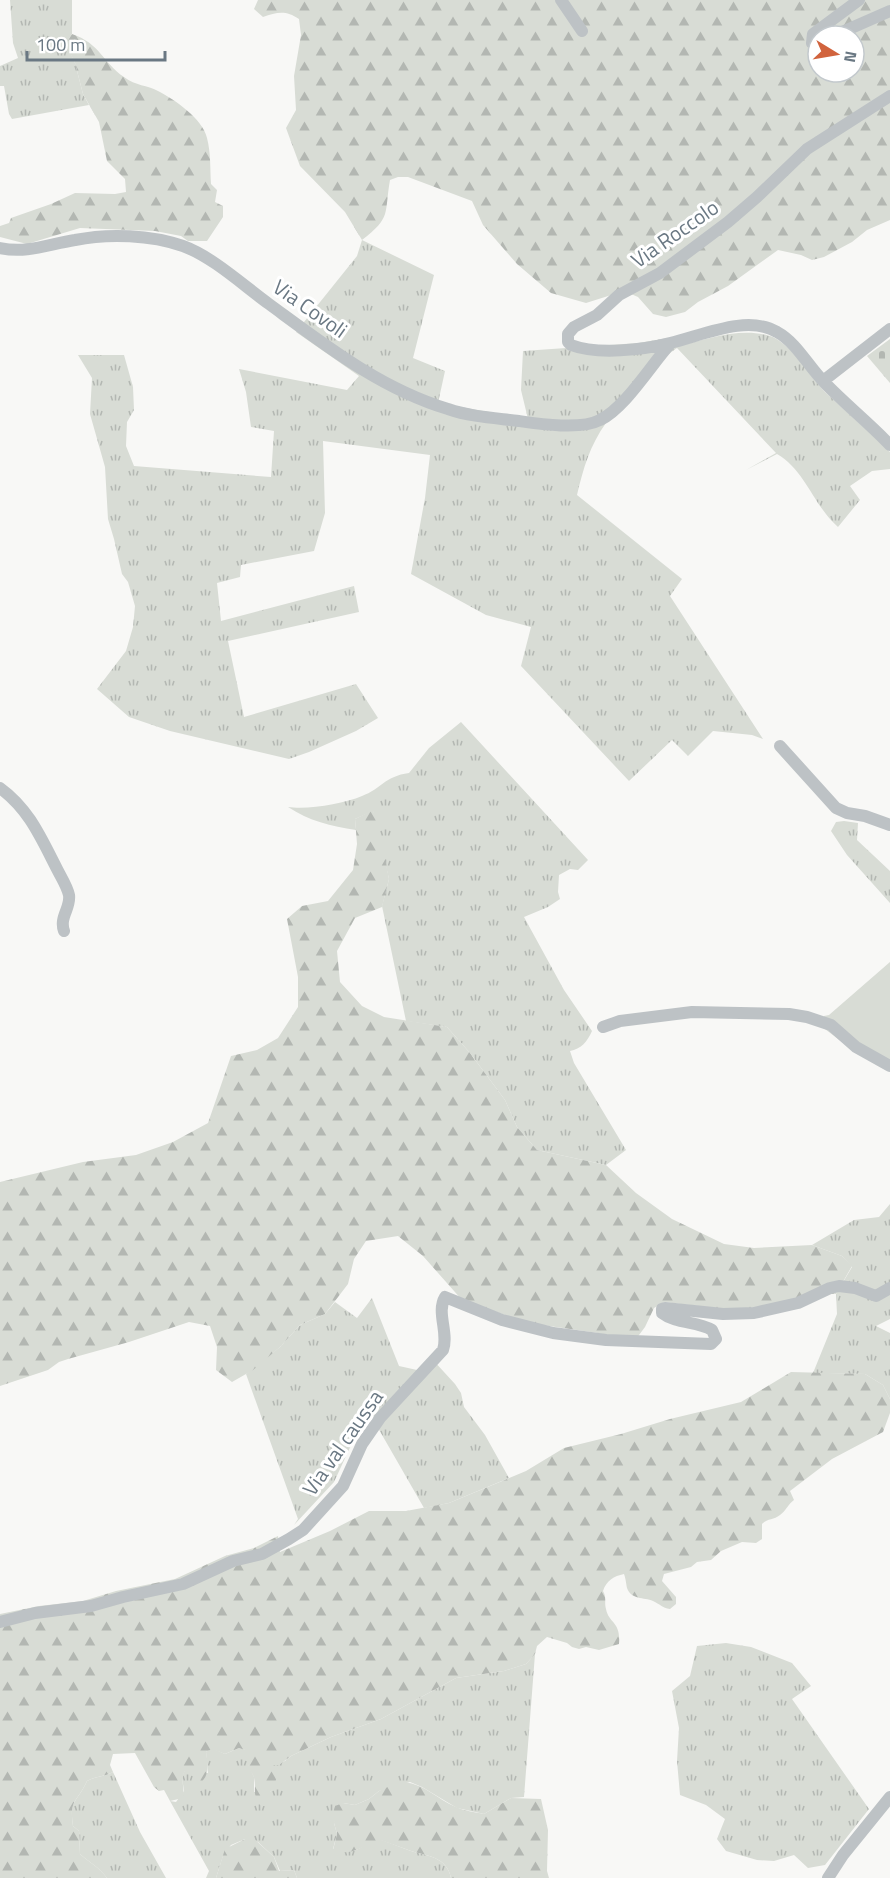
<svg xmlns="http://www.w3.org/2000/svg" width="890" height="1878" font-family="'Titillium Web',sans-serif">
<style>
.grass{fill:url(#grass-tufts)}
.forest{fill:url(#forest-firs);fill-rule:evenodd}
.cemetery{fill:url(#cemetery-stones)}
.pitch{fill:#d8dcd5}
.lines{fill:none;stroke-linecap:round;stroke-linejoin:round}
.minor{stroke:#bdc2c5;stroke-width:12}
.labels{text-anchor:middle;stroke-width:6;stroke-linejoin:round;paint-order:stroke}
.street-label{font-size:21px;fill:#6a7883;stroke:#fff}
</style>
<defs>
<pattern id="grass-tufts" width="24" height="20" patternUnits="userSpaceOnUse" patternTransform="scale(1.5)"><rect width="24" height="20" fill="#d8dcd5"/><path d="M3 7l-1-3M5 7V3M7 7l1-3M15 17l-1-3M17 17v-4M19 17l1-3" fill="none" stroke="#b3b7b2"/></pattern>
<pattern id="forest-firs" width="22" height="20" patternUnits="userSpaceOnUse" patternTransform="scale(1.5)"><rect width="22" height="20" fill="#d8dcd5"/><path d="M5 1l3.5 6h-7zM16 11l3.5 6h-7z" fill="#b3b7b2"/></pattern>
<pattern id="cemetery-stones" width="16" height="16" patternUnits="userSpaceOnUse" patternTransform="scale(1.5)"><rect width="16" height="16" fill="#d8dcd5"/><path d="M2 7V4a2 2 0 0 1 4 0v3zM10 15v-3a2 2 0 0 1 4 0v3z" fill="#b3b7b2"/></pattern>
</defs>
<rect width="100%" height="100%" fill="#f8f8f6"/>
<path class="grass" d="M 10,0 L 72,0 L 72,34 L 66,43 L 75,63 L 83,94 L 89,105 L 12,119 L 9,114 L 4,86 L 0,86 L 0,66 L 18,58 L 13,43 Z
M 362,240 L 434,275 L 413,358 L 445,371 L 438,403 L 528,419 L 521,390 L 523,351 L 638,343 L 668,338 L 679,346 C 707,339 741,327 770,336 C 791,343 810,376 825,392 C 846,412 869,431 890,452 L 890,469 L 872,471 L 850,486 L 860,500 L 838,527 C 813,505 806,471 777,454 L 746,470 L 776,453 L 677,348 L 667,355 L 606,423 C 590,445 583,469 577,495 L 682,579 L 670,596 L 763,739 L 752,735 L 713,731 L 688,756 L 672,740 L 629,781 L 521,666 L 531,627 L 486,615 L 411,574 L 425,498 L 430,455 L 323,441 L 325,513 L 314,551 L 241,565 L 240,577 L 217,583 L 221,621 L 354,586 L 359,612 L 228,641 L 244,717 L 356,684 L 378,718 L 356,731 L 309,752 L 289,759 L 170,731 L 129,717 L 97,689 L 126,651 L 133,627 L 135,606 L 128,582 L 122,574 L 114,539 L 108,519 L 105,467 L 90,414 L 92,378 L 78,355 L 124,355 L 133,387 L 134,410 L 127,422 L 126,446 L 134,466 L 271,477 L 274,431 L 251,427 L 246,392 L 239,369 L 347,390 L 359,376 L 296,332 L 357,256 Z
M 461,722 L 588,860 L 578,870 L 570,869 L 559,875 L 558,892 L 560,899 L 548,907 L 524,917 L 564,990 L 592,1031 C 587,1042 581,1049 570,1051 L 574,1063 L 626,1150 L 606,1165 L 537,1150 L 517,1127 L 505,1100 L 470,1053 L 447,1027 L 406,1021 L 382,906 L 389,879 L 373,811 L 355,819 L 356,830 C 331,826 309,821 288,807 C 308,810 343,804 362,796 C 381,789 385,776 409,773 L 429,748 Z
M 844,821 L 858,823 L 857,840 L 890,871 L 890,903 L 847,855 L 831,831 L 836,822 Z
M 890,1204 L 890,1319 L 876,1326 L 890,1333 L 890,1399 L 883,1385 L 865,1374 L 813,1373 L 837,1314 L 836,1294 L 852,1267 L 842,1256 L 812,1245 L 854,1220 L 879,1217 Z
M 372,1298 L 399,1366 L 417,1370 L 433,1360 L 455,1384 L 461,1393 L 464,1407 L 485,1435 L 509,1478 L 449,1503 L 424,1508 L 370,1414 L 353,1441 L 334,1482 L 294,1525 L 298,1519 L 246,1374 L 280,1347 L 300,1325 L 325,1314 L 335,1302 L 357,1318 Z
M 726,1643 L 751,1647 L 792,1663 L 811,1686 L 792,1699 L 869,1809 L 825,1865 L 808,1868 L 794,1855 L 774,1861 L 757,1860 L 726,1851 L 717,1839 L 725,1819 L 706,1805 L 680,1795 L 677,1761 L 679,1728 L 672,1691 L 690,1676 L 697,1646 Z
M 535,1654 L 524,1797 L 511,1798 L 484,1814 L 457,1808 L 422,1787 L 410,1782 L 379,1791 L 369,1799 L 355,1805 L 343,1803 L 334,1823 L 337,1834 L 333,1849 L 354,1851 L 379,1839 C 390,1843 400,1847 411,1851 C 428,1856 447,1857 451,1878 L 297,1878 L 294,1870 L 280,1871 L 274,1857 L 258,1842 L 245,1839 L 231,1845 L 223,1856 L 216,1878 L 206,1878 L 209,1871 L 170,1801 L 176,1802 L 184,1791 L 182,1777 L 185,1770 L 208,1773 L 206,1752 L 212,1748 L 225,1754 L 239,1748 L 246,1750 L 249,1756 L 248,1764 L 254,1777 L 254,1792 L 270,1792 C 278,1783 274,1776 272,1765 L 285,1761 L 291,1756 L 331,1737 L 381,1719 L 456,1678 L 504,1671 L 526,1664 Z
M 113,1772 L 140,1832 L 166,1878 L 107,1878 C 100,1868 89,1862 80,1854 L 79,1831 L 73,1826 C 69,1799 77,1803 87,1781 C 96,1776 104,1777 113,1772 Z"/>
<path class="forest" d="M 258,0 L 890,0 L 890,220 L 867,230 L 852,242 L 824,257 L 812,260 L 801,255 L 778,250 L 728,286 L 698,302 L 685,312 L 666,317 L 653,314 L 638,297 L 624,291 L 586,303 L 551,293 L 517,264 L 483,225 L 472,201 L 408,177 L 398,177 L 390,180 C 384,214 392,217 362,240 L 345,212 L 300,166 L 286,128 L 296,110 L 294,76 L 301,35 L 299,19 C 286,10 277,12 263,17 L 254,9 ZM 818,36 L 854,36 L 854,72 L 818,72 Z
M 72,34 C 101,44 102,62 124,77 C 136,86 147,85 158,91 C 175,100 202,118 207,138 C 211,153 210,169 211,184 L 217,190 L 215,202 L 223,206 L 223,217 L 207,241 L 188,241 L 181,236 L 155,231 L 80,228 L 27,244 L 0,237 L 0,226 L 9,223 L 11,218 L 51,204 L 75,193 L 115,194 L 126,192 L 125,179 L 107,161 L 99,122 L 83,94 L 75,63 L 65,43 Z
M 373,810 L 379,828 L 389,879 L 382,907 L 355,918 L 337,951 L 340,982 L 362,1006 L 384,1017 L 447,1027 L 470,1053 L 505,1100 L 517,1127 L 537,1150 L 606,1165 L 636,1193 L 672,1219 L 724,1244 L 754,1248 L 812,1245 L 842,1256 L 852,1266 L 836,1294 L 813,1293 L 773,1306 L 741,1311 L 664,1302 L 654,1308 L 645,1327 L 633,1343 L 598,1333 L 528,1323 L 462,1300 L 423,1256 L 398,1236 L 366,1241 L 354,1259 L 348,1284 L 325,1314 L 300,1325 L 280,1347 L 253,1370 L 232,1382 L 216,1370 L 217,1347 L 210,1326 L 189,1322 L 129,1342 L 68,1359 L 59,1362 L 48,1370 L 0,1386 L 0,1182 L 83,1162 L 136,1155 L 173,1142 L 208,1123 L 231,1056 L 257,1050 L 278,1038 L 298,1007 L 298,977 L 287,919 L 302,906 L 328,901 L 353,870 L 357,844 L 355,819 Z
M 791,1372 L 865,1374 L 883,1385 L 890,1399 L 890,1413 L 883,1432 L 832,1459 L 790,1491 L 794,1500 C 788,1504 786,1511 780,1515 C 774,1520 768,1518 762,1524 L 762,1539 L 756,1543 L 742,1542 L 721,1551 L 711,1560 L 697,1562 L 691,1567 L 664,1574 L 662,1581 L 676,1597 L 676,1604 L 670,1609 C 662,1608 660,1604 653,1601 C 644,1597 631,1600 627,1588 C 626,1583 626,1580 624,1574 C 614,1576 606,1581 603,1591 C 607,1598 604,1602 606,1609 C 609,1624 621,1621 619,1644 L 599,1650 L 586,1647 L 579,1649 L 572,1647 L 567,1643 L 547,1637 L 537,1646 L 535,1654 L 526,1664 L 504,1671 L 456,1678 L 381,1719 L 331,1737 L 291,1756 L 279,1765 L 273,1765 L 276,1779 L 275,1787 L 270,1792 L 268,1806 L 261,1806 C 251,1792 257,1791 254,1778 C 253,1773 248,1769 248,1764 C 247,1758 248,1756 245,1750 L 239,1748 L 225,1754 L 212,1749 L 206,1752 C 208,1764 210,1776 199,1784 L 194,1779 L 192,1772 L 185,1771 C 180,1780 185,1788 183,1798 L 170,1801 L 164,1790 L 159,1791 L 154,1787 L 135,1753 L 113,1754 L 110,1765 L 113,1772 C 104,1777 96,1776 87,1781 C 77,1803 69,1799 73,1826 L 79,1831 L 80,1854 C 89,1862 100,1868 107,1878 L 0,1878 L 0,1614 L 39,1606 L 83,1601 L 116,1591 L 175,1579 L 225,1556 L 254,1548 L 278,1536 L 280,1552 L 330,1531 L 369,1511 L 406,1511 L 449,1503 L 526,1471 L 564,1448 L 621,1434 L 670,1419 L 741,1402 Z
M 398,1782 C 422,1781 435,1798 456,1807 C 464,1811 475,1812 484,1814 L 511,1798 L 541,1799 L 548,1830 L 547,1871 L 549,1878 L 451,1878 C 447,1857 428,1856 411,1851 C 400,1847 390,1843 380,1840 C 364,1846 350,1857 333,1850 L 337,1834 L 334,1823 L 335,1806 L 343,1803 L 355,1805 L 369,1799 L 379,1791 Z
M 252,1837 L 274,1857 L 279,1871 L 294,1870 L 297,1878 L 216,1878 L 225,1849 L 245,1839 Z"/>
<path class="cemetery" d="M 890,339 L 890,383 L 867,356 Z"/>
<path class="pitch" d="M 890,962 L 890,1069 L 846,1045 L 821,1026 L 824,1016 L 829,1015 Z"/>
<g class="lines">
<path class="minor" d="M 561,0 L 582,31
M 833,36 L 890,11
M 818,45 L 812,43 L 813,34 L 859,0
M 890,96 L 807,149 L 757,197 L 728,222 L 660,273 L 619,295 L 597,315 L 574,327 L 568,334 L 568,342 L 571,345 C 597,355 643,350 670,343 C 701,336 747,314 777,332 C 797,343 808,366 824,382 C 845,404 869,423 890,445
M 0,248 C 27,254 49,244 75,240 C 109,233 151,235 183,246 C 213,257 244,286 269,304 C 325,345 381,389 448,409 C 471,417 495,418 519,421 C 540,424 581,430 600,420 C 625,408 651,365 670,344
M 823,381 L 890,329
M 780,746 L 836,808 L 847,813 L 865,816 L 890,825
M 0,788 C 29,809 41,838 57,869 C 61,877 67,886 69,895 C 71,908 59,917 64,931
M 603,1027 L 620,1021 L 692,1012 L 789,1014 L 807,1017 L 831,1025 L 856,1047 L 890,1066
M 0,1622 L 35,1613 L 91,1606 L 123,1597 L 183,1584 L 233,1561 L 262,1554 L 289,1539 L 303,1530 L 343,1486 L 362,1444 L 380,1418 L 443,1350 C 449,1333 436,1312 445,1297 L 502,1320 L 553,1333 L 606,1340 L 711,1344 L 716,1339 L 712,1330 C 697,1321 676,1324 662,1313 L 662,1309 L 665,1308 L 723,1314 L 754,1313 L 798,1303 L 830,1288 L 839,1286 L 855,1288 L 876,1296 L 890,1288
M 828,1878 L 843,1855 L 890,1797"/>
</g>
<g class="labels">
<g class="street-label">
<text transform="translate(675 234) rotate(-35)" y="7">Via Roccolo</text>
<text transform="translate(310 309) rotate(35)" y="7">Via Covoli</text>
<text transform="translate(343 1443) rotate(-55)" y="7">Via val caussa</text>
</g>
</g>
<g transform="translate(836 54) rotate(101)"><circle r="28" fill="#ffffff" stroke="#c3c9cd" stroke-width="1.5"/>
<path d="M0-4.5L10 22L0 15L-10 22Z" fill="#d1633d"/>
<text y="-9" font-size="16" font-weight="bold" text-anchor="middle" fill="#6a7883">N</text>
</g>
<path d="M27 51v9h138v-9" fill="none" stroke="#6a7883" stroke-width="3"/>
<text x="36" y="51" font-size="18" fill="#6a7883" stroke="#ffffff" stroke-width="4.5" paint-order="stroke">100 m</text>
</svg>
